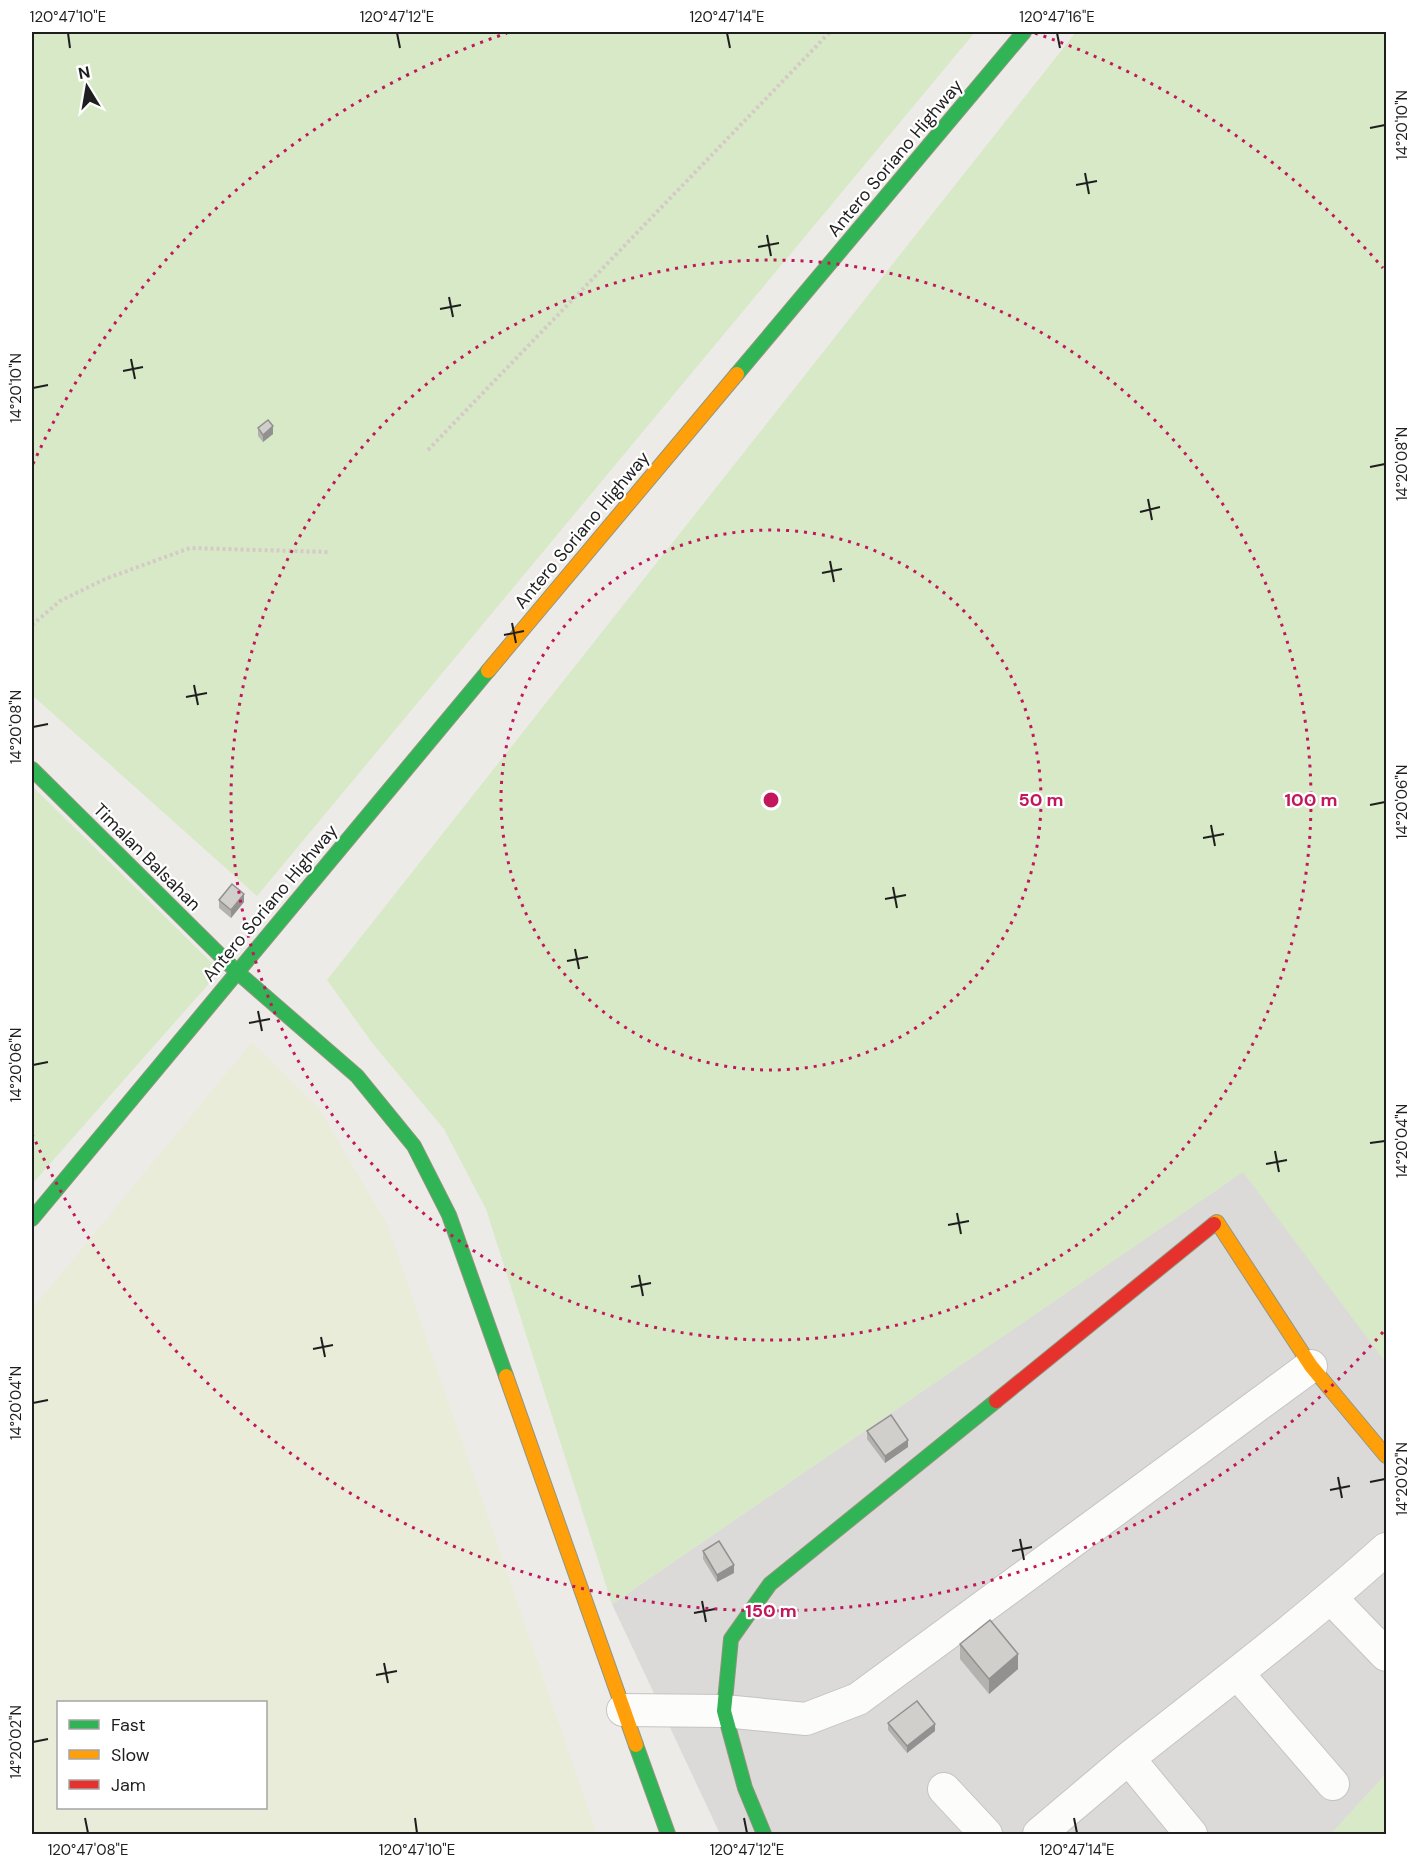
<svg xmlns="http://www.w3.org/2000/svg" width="1418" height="1866" font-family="'DM Sans',sans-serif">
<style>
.residential{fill:#dbdad8}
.farmland{fill:#eaecda;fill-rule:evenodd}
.grass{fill:#d7e9c6}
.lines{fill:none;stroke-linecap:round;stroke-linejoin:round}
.street-casing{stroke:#c5c4c3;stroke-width:34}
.fast-casing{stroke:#93967f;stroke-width:16}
.slow-casing{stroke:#93967f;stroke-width:16}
.jam-casing{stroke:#93967f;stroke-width:16}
.path{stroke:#d6cac7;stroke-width:4;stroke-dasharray:3 3;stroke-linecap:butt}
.street{stroke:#fcfcfb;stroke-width:32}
.fast{stroke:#30b455;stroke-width:14}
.slow{stroke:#ff9f0a;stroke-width:14}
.jam{stroke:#e5322d;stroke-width:14}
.wall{fill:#b3b2af}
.shaded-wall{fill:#92918f}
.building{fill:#d0cfcc;stroke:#92918f;stroke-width:1.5}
.ticks{fill:none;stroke:#1e1e1e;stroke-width:2}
.ring{fill:none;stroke:#c2185b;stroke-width:3;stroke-dasharray:3 6}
.labels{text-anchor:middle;stroke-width:4.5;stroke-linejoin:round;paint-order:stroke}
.street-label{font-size:18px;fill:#1e1e1e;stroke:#fff}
.centre{fill:#c2185b;stroke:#fff;stroke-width:3}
.ring-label{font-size:18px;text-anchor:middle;font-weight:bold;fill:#c2185b;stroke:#fff;stroke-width:4.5;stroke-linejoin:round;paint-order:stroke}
.neatline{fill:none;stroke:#1e1e1e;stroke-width:2}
.ticks-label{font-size:15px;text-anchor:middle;fill:#1e1e1e}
</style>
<rect width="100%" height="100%" fill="#ecebe7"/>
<path class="residential" d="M 1244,1171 L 1386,1359 L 1386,1774 L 1331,1834 L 720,1834 L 612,1604 Z"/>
<path class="farmland" d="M 252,1042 L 319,1108 L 388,1226 L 597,1834 L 32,1834 L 32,1309 ZM 58,1702 L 266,1702 L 266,1808 L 58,1808 Z"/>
<path class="grass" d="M 32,32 L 975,32 L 257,896 L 32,695 Z
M 1076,32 L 1386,32 L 1386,1363 L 1243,1172 L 612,1604 L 486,1209 L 444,1129 L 373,1044 L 327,980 Z
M 32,786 L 220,971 L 32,1184 Z
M 1386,1774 L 1386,1834 L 1331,1834 Z"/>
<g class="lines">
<defs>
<path id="street" d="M 1331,1598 L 1386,1655
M 1238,1674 L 1333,1784
M 623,1710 L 724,1711 L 806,1719 L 858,1699 L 1311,1366
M 1129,1759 L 1191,1834
M 944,1789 L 986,1834
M 1039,1834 C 1069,1809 1099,1783 1129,1758 C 1216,1689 1304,1623 1386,1549"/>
<path id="fast" d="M 737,374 L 1024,32
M 32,769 L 236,971 L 357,1076 L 414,1146 L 449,1215 L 506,1376
M 32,1219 L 488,671
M 636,1745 L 668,1834
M 764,1834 L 745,1788 L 724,1711 L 731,1639 L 770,1584 L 996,1401"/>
<path id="slow" d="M 488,671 L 737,374
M 1214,1224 L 1217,1222 L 1311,1366 L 1386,1456
M 506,1376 L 636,1745"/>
<path id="jam" d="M 996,1401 L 1214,1224"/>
</defs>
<use href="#street" class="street-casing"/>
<use href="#fast" class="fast-casing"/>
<use href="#slow" class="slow-casing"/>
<use href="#jam" class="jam-casing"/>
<path class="path" d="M 428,450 L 830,32
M 32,625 L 60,601 L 105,579 L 190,548 L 328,552"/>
<use href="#street" class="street"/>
<use href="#fast" class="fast"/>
<use href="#slow" class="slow"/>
<use href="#jam" class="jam"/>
</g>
<path class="wall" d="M 258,428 L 273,434 L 263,442 L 258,436 Z
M 219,900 L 244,902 L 231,918 L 219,908 Z
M 867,1431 L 908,1447 L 885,1463 L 867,1439 Z
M 703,1551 L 734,1573 L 717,1582 L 703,1559 Z
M 960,1644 L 1018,1669 L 989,1694 L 960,1659 Z
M 888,1723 L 935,1731 L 907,1753 L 888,1730 Z"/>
<path class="shaded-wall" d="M 273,426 L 273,434 L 263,442 L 263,435 Z
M 244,894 L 244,902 L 231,918 L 231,910 Z
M 908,1440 L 908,1447 L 885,1463 L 885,1456 Z
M 734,1565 L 734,1573 L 717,1582 L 717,1575 Z
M 1018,1654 L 1018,1669 L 989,1694 L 989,1679 Z
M 935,1724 L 935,1731 L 907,1753 L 907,1746 Z"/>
<path class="building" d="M 268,420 L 273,426 L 263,435 L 258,428 Z
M 232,884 L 244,894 L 231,910 L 219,900 Z
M 891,1415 L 908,1440 L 885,1456 L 867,1431 Z
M 719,1541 L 734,1565 L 717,1575 L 703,1551 Z
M 990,1620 L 1018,1654 L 989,1679 L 960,1644 Z
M 917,1701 L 935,1724 L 907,1746 L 888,1723 Z"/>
<path class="ticks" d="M 68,33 L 70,48M 397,33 L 400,48M 727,33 L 730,48M 1057,33 L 1060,48M 1370,128 L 1385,125M 1085,173 L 1089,194M 1076,185 L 1097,181M 767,235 L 771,256M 758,247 L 779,243M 449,297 L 453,317M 440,309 L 461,305M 131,359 L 135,379M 123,371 L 143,367M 33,388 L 48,385M 1370,467 L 1385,464M 1148,499 L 1152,520M 1140,512 L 1160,507M 830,561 L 834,582M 822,573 L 842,569M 512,623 L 516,643M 504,635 L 524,631M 194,685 L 198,705M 186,697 L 207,693M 33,727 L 48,724M 1370,805 L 1385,802M 1211,825 L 1215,846M 1203,838 L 1224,834M 893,887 L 897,908M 885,899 L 906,895M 575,949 L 579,969M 567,961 L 588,957M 258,1011 L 262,1031M 249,1023 L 270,1019M 33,1065 L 48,1062M 1370,1143 L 1385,1141M 1275,1151 L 1279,1172M 1266,1164 L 1287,1160M 957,1213 L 961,1234M 948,1225 L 969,1221M 639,1275 L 643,1296M 631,1287 L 651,1283M 321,1337 L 325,1357M 313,1349 L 333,1345M 33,1403 L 48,1400M 1338,1477 L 1342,1498M 1370,1482 L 1385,1479M 1330,1490 L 1350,1486M 1020,1539 L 1024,1560M 1012,1551 L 1032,1547M 702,1601 L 706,1622M 694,1613 L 715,1609M 384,1663 L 388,1683M 376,1675 L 397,1671M 33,1742 L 48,1739M 85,1818 L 88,1833M 415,1818 L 417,1833M 744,1818 L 747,1833M 1074,1818 L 1077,1833"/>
<g class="ring">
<circle cx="771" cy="800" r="270"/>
<circle cx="771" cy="800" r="540"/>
<path d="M1383 1332A811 811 0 0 1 33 1136M33 464A811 811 0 0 1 507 33M1035 33A811 811 0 0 1 1383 268"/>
</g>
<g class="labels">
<g class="street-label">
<text transform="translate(895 158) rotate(-50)" y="6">Antero Soriano Highway</text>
<text transform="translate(582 530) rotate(-50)" y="6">Antero Soriano Highway</text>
<text transform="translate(147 857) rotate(45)" y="6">Timalan Balsahan</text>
<text transform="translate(270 903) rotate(-50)" y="6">Antero Soriano Highway</text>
</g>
</g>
<circle cx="771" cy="800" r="9" class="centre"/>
<g class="ring-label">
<text x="1041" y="806">50 m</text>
<text x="1311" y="806">100 m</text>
<text x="771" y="1617">150 m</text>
</g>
<rect width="1418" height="1866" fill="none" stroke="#ffffff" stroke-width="66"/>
<rect x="57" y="1701" width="210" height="108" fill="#ffffff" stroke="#a5a5a5" stroke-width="1.5"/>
<rect x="69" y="1720" width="30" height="9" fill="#30b455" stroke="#a5a5a5" stroke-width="1.5"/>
<text x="111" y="1731" font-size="18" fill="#1e1e1e">Fast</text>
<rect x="69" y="1750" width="30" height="9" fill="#ff9f0a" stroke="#a5a5a5" stroke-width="1.5"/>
<text x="111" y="1761" font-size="18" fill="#1e1e1e">Slow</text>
<rect x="69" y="1780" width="30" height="9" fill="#e5322d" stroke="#a5a5a5" stroke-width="1.5"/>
<text x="111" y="1791" font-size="18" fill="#1e1e1e">Jam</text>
<g transform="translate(87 87) rotate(349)" stroke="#ffffff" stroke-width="4.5" paint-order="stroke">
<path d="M0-4.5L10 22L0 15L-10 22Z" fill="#1e1e1e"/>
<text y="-9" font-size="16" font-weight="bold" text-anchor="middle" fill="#1e1e1e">N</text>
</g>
<rect x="33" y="33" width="1352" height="1800" class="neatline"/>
<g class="ticks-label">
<text x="68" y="22">120°47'10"E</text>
<text x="397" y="22">120°47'12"E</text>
<text x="727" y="22">120°47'14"E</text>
<text x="1057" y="22">120°47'16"E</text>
<text transform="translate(1402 125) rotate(-90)" y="5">14°20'10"N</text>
<text transform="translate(16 388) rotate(-90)" y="5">14°20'10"N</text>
<text transform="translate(1402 464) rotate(-90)" y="5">14°20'08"N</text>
<text transform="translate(16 727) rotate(-90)" y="5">14°20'08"N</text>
<text transform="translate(1402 802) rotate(-90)" y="5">14°20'06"N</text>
<text transform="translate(16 1065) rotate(-90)" y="5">14°20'06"N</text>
<text transform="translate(1402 1141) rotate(-90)" y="5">14°20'04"N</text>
<text transform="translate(16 1403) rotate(-90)" y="5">14°20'04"N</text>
<text transform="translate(1402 1479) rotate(-90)" y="5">14°20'02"N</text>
<text transform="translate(16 1742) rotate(-90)" y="5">14°20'02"N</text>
<text x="88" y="1855">120°47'08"E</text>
<text x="417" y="1855">120°47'10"E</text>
<text x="747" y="1855">120°47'12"E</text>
<text x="1077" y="1855">120°47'14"E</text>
</g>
</svg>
